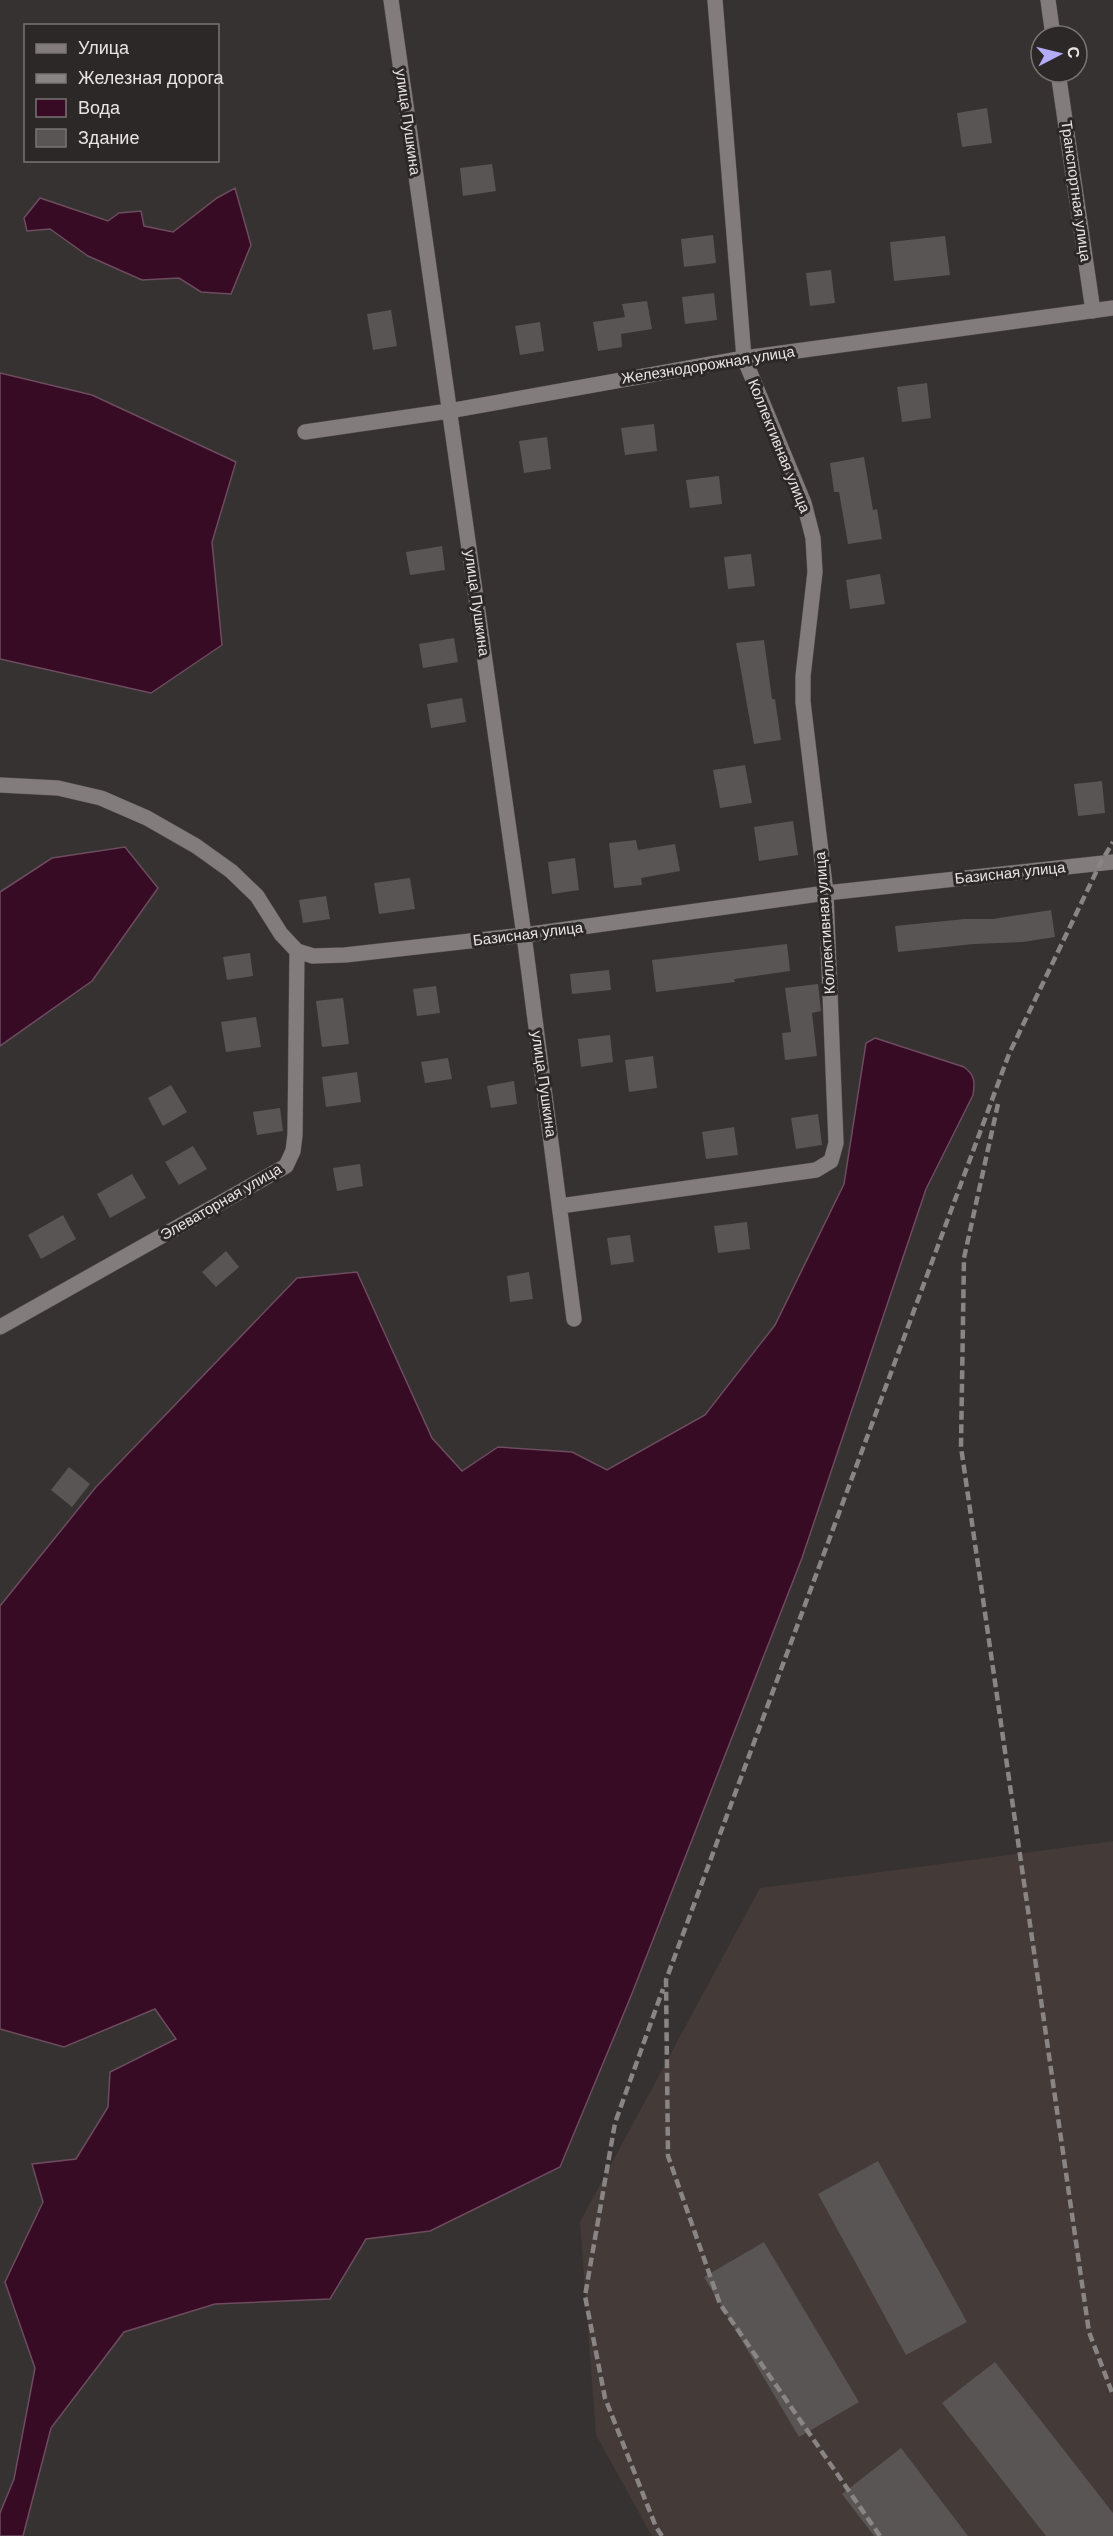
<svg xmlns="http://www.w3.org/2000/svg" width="1113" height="2536" font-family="Helvetica,sans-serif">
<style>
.built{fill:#443a37}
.water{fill:#380b25;stroke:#6c4c5e;stroke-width:1.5}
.building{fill:#595555}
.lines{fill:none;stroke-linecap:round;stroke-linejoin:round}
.street-casing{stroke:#524f4e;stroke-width:16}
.street{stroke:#827d7c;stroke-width:15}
.rail{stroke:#888584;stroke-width:4.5;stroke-dasharray:9 4.5;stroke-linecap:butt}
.labels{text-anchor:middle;stroke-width:6;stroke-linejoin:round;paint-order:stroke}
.street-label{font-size:15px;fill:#e7e5e4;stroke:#2c2828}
</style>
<rect width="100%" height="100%" fill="#363231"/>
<path class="built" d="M 1113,1841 L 1113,2536 L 652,2536 L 596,2435 L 580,2222 L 760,1888 Z"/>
<path class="water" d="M 235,188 L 251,245 L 231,294 L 201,292 L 179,278 L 142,280 L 88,256 L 50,229 L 27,231 L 24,218 L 40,198 L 108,221 L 119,213 L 141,211 L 144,226 L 173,232 L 217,198 Z
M 0,373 L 92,395 L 236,462 L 212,542 L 222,645 L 151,693 L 0,659 Z
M 125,847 L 158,888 L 92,981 L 0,1046 L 0,892 L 52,858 Z
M 875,1038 L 964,1067 C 975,1075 975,1082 973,1095 L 926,1189 L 802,1558 L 631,1996 L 560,2167 L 430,2231 L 366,2239 L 330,2299 L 215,2304 L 124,2332 L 51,2428 L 23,2536 L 0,2536 L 0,2513 L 14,2479 L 35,2368 L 5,2282 L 43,2202 L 32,2164 L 76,2159 L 108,2107 L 110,2072 L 176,2039 L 155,2009 L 64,2047 L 0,2029 L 0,1606 L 96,1487 L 297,1278 L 357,1272 L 432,1438 L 462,1471 L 498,1447 L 572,1452 L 607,1470 L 705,1415 L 775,1325 L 844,1184 L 866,1043 Z"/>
<path class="building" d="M 987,108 L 992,143 L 962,147 L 957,113 Z
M 492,164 L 496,191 L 463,196 L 460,168 Z
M 713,235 L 716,263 L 684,267 L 681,239 Z
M 945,236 L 950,275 L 894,281 L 890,242 Z
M 831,270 L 835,303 L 810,306 L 806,273 Z
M 714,293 L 717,320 L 685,324 L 682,297 Z
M 647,301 L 652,329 L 621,334 L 622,347 L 598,351 L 593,322 L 625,317 L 622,304 Z
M 391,310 L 397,346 L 373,350 L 367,314 Z
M 540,322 L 544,351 L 520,355 L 515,326 Z
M 927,383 L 931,418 L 902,422 L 897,387 Z
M 654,424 L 657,451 L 625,455 L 621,428 Z
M 547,437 L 551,469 L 524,473 L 519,441 Z
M 864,457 L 873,510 L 877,509 L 882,539 L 848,544 L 839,492 L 834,492 L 830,463 Z
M 719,476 L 722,504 L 690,508 L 686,480 Z
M 442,546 L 445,570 L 410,575 L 406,552 Z
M 751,554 L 755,586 L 728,589 L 724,557 Z
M 880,574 L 885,604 L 850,609 L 846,580 Z
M 454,638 L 458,662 L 423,668 L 419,644 Z
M 764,640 L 772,699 L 775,699 L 781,740 L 754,744 L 736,643 Z
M 462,698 L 466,722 L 431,728 L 427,704 Z
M 745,765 L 752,803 L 720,808 L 713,770 Z
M 1102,781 L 1105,813 L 1078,816 L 1074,784 Z
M 793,821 L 798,855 L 759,861 L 754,827 Z
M 636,840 L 638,850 L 675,844 L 680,871 L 641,878 L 642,885 L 614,888 L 609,843 Z
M 575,858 L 579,890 L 552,894 L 548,862 Z
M 410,878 L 415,909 L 379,914 L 374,883 Z
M 326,896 L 330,919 L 303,923 L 299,900 Z
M 1051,910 L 1055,937 L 1023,942 L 974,944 L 898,952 L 895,926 L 965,919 L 993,919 Z
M 787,944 L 790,971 L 734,979 L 735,982 L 656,992 L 652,960 Z
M 250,953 L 253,976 L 227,980 L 223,957 Z
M 609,970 L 611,990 L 572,994 L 570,974 Z
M 818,984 L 821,1011 L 812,1013 L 817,1056 L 785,1060 L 782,1033 L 791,1032 L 785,988 Z
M 436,986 L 440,1013 L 417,1016 L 413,989 Z
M 343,998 L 349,1044 L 322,1047 L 316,1001 Z
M 256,1017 L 261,1047 L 226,1052 L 221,1022 Z
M 610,1035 L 613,1062 L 581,1067 L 578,1039 Z
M 653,1056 L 657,1088 L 629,1092 L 625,1060 Z
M 448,1058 L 452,1079 L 425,1083 L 421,1062 Z
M 357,1072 L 361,1102 L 326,1107 L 322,1077 Z
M 514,1081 L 517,1104 L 491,1108 L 487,1086 Z
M 171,1085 L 187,1112 L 163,1126 L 148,1098 Z
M 280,1108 L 283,1131 L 257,1135 L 253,1112 Z
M 818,1114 L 822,1145 L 796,1149 L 791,1118 Z
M 734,1127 L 738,1155 L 706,1159 L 702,1132 Z
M 193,1146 L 207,1169 L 179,1185 L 165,1162 Z
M 360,1164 L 363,1186 L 337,1191 L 333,1168 Z
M 132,1174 L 146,1198 L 110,1218 L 97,1194 Z
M 63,1215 L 76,1239 L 41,1259 L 28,1235 Z
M 747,1222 L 750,1249 L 718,1253 L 714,1226 Z
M 630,1235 L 634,1262 L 611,1265 L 607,1238 Z
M 226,1251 L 239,1267 L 216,1287 L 202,1272 Z
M 529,1272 L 533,1299 L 510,1302 L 507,1276 Z
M 69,1467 L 90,1484 L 72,1507 L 51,1490 Z
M 878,2161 L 967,2322 L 906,2355 L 818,2194 Z
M 764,2242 L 859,2402 L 799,2437 L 704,2277 Z
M 995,2362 L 1113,2513 L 1113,2536 L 1046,2536 L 942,2403 Z
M 901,2448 L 968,2536 L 874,2536 L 842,2494 Z"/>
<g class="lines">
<defs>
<path id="street" d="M 391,0 L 524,935 L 574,1319
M 1048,0 L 1053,36
M 1058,72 L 1093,311
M 305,432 L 449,411 L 744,358 L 1113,308
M 0,785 L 58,788 L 101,798 L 147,818 L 196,846 L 231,871 L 257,896 L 281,934 L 297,951 L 313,956 L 345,955 L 524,935 L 826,893 L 1113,862
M 560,1206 L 816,1170 L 831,1161 L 836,1143 L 826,893 L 803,702 L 803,676 L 815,572 L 813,538 L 804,503 L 744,358 L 715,0
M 0,1327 L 286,1166 L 293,1151 L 295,1135 L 297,951"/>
</defs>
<use href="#street" class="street-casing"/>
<use href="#street" class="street"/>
<path class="rail" d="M 998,1104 L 964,1258 L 961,1447 L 1089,2332 L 1113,2395
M 662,2536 L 656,2527 L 605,2398 L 585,2296 L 615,2123 L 663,1989
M 880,2536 L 720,2304 L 668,2156 L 666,1980 L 1009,1054 L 1100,864 L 1113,842"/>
</g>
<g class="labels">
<g class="street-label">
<text transform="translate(408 122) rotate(82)" y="5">улица Пушкина</text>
<text transform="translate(1076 191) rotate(82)" y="5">Транспортная улица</text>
<text transform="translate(708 365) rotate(-9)" y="5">Железнодорожная улица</text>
<text transform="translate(779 446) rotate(68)" y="5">Коллективная улица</text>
<text transform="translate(477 603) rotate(82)" y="5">улица Пушкина</text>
<text transform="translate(1010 873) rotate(-6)" y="5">Базисная улица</text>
<text transform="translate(825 923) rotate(-94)" y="5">Коллективная улица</text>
<text transform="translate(528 934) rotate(-7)" y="5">Базисная улица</text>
<text transform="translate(544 1084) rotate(82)" y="5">улица Пушкина</text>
<text transform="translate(221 1202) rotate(-30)" y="5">Элеваторная улица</text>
</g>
</g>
<rect x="24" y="24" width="195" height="138" fill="#2c2828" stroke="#777473" stroke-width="1.5"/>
<rect x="36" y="44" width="30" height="9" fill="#827d7c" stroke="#777473" stroke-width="1.5"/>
<text x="78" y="54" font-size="18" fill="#e7e5e4">Улица</text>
<rect x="36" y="74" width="30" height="9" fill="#888584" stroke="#777473" stroke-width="1.5"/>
<text x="78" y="84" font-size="18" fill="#e7e5e4">Железная дорога</text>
<rect x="36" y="99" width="30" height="18" fill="#380b25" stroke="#777473" stroke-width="1.5"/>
<text x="78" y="114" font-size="18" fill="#e7e5e4">Вода</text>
<rect x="36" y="129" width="30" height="18" fill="#595555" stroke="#777473" stroke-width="1.5"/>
<text x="78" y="144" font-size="18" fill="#e7e5e4">Здание</text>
<g transform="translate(1059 54) rotate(83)"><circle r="28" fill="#2c2828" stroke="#777473" stroke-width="1.5"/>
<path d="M0-4.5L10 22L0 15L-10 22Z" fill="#b4acf9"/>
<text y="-9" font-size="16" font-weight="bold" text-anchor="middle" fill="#e7e5e4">С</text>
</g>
</svg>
